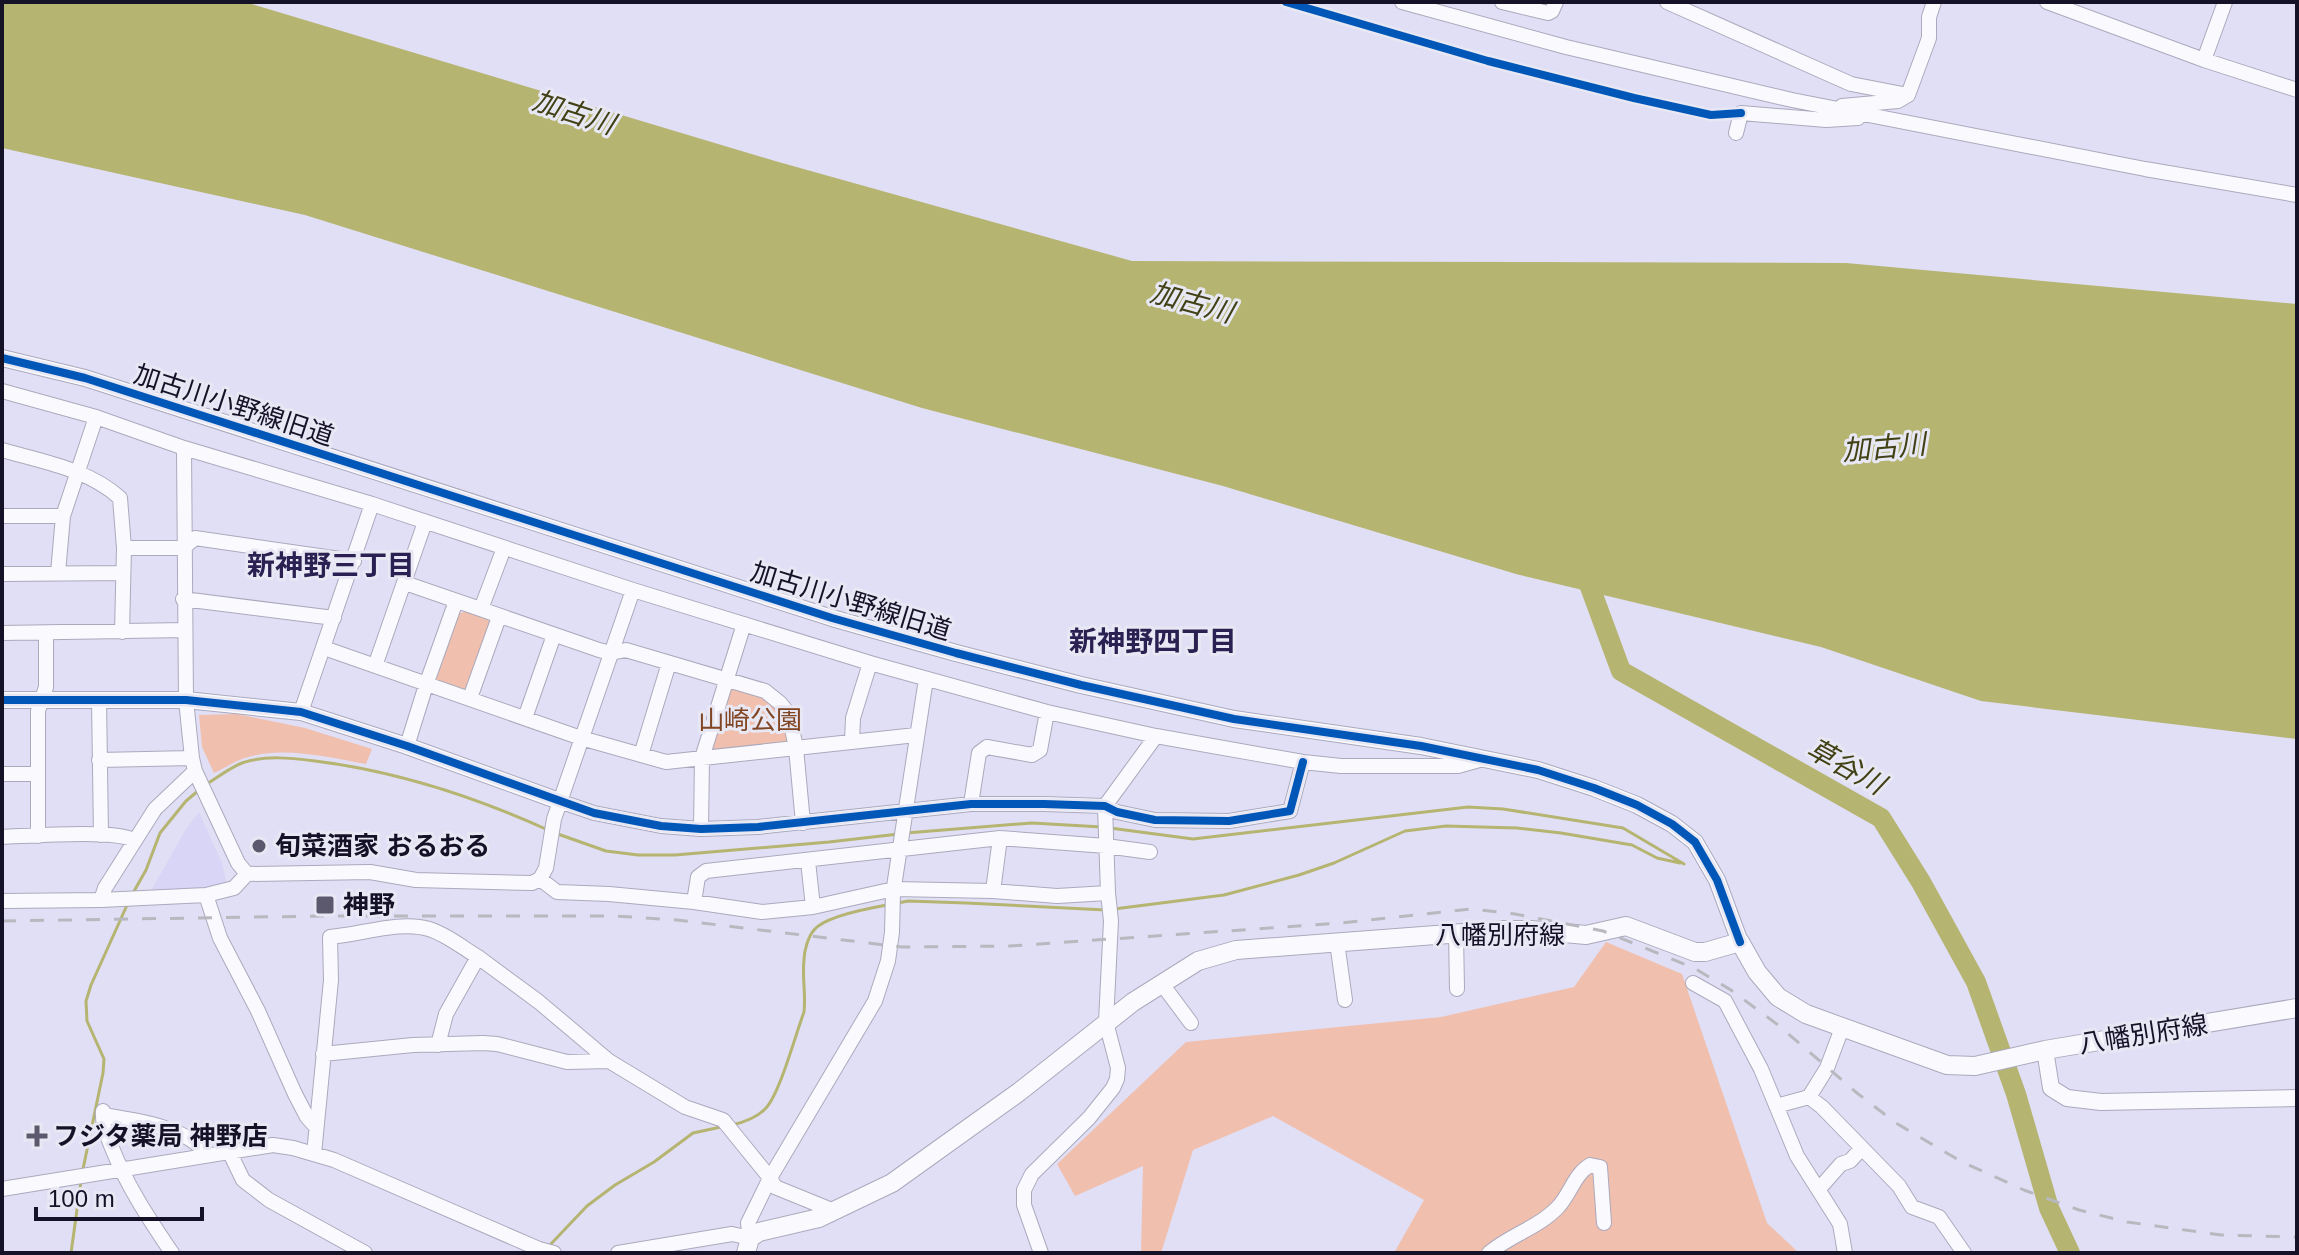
<svg xmlns="http://www.w3.org/2000/svg" width="2299" height="1255" font-family="Arial,'Noto Sans JP',sans-serif">
<style>
.built{fill:#d8d5f6}
.green{fill:#f0bfad}
.water{fill:#b5b471}
.lines{fill:none;stroke-linecap:round;stroke-linejoin:round}
.stream{stroke:#b5b471;stroke-width:3}
.river{stroke:#b5b471;stroke-width:20}
.minor-casing{stroke:#aba9bd;stroke-width:16}
.tertiary-casing{stroke:#aba9bd;stroke-width:18}
.secondary-casing{stroke:#aba9bd;stroke-width:20}
.minor{stroke:#fafafe;stroke-width:14}
.tertiary{stroke:#fafafe;stroke-width:16}
.secondary{stroke:#fafafe;stroke-width:18}
.rail{stroke:#b9b8bf;stroke-width:3;stroke-dasharray:14 14;stroke-linecap:butt}
.cycleway-casing{stroke:#e8e7f4;stroke-width:13}
.cycleway{stroke:#0057b8;stroke-width:8}
.poi-dot{fill:#5c596f;stroke:#e8e7f4;stroke-width:3}
.labels{text-anchor:middle;stroke-width:6;stroke-linejoin:round;paint-order:stroke}
.street-label{font-size:26px;fill:#151127;stroke:#e8e7f4}
.park-label{font-size:26px;fill:#804522;stroke:#e8e7f4}
.poi-label{font-size:26px;font-weight:bold;fill:#151127;stroke:#e8e7f4;text-anchor:start}
.water-label{font-size:28px;font-style:italic;fill:#414115;stroke:#e8e7f4}
.neighbourhood-label{font-size:28px;font-weight:bold;fill:#2a2051;stroke:#e8e7f4}
</style>
<rect width="100%" height="100%" fill="#e1dff5"/>
<path class="built" d="M 199,812 L 222,863 L 226,881 L 224,886 L 161,895 L 152,889 L 186,829 Z"/>
<path class="green" d="M 466,611 L 486,616 L 493,627 L 470,692 L 438,687 L 435,679 L 458,614 Z
M 736,685 L 779,705 L 791,739 L 785,745 L 715,752 L 712,745 L 728,691 Z
M 237,714 L 305,728 L 372,749 L 366,764 C 327,757 280,745 242,759 C 232,763 223,769 214,773 L 202,747 L 199,715 Z
M 1606,942 L 1682,974 L 1767,1223 L 1799,1253 L 1394,1253 L 1424,1200 L 1273,1116 L 1193,1150 L 1161,1253 L 1141,1253 L 1143,1166 L 1075,1196 L 1057,1164 L 1186,1042 L 1441,1017 L 1574,987 Z"/>
<path class="water" d="M 2,2 L 245,2 L 775,161 L 1132,261 L 1846,263 L 2297,304 L 2297,739 L 1981,701 L 1821,647 L 1516,574 L 1223,486 L 922,408 L 305,215 L 2,148 Z"/>
<g class="lines">
<path class="stream" d="M 205,785 C 217,778 229,768 242,763 C 265,755 291,758 315,761 C 396,771 473,796 548,830
M 1110,828 L 1193,839 L 1468,807 L 1503,809 L 1623,828 L 1684,864
M 555,833 L 606,851 L 638,855 L 675,855 L 829,842 L 899,834
M 906,833 L 1032,823 L 1102,827
M 133,893 L 146,870 L 160,833 L 186,801 L 199,790
M 898,903 L 908,901 L 966,903 L 1106,910
M 1114,909 L 1224,895 L 1299,875 L 1334,863 L 1405,831 L 1446,826 L 1517,828 L 1561,833 L 1632,845 L 1657,858 L 1680,863
M 732,1125 C 745,1122 757,1118 766,1108 C 780,1093 796,1033 804,1012 C 806,994 802,977 804,960 C 804,951 808,937 814,930 C 825,916 870,908 887,905
M 83,1169 L 103,1073 L 104,1059 L 87,1021 L 86,1001 L 91,985 L 128,903
M 549,1246 L 587,1206 L 615,1185 L 654,1162 L 693,1133 L 721,1127
M 71,1253 L 81,1181"/>
<path class="river" d="M 1583,568 L 1621,671 L 1881,818 L 1921,882 L 1976,982 L 2016,1094 L 2049,1208 L 2070,1253"/>
<defs>
<path id="minor" d="M 1402,2 L 1566,47 L 1792,100 L 2145,169 L 2297,195
M 1502,2 L 1548,13 L 1552,11 L 1556,2
M 1667,2 L 1851,84 L 1908,95
M 2047,2 L 2204,60 L 2297,90
M 2204,60 L 2225,2
M 1842,106 L 1898,101 L 1908,95 L 1929,38 L 1929,17 L 1934,2
M 1736,133 L 1741,113 L 1826,120 L 1858,118
M 2,391 L 96,417 L 184,448 L 372,504 L 633,590 L 870,663 L 1047,712 L 1156,736 L 1303,762 L 1341,766 L 1458,766 L 1483,759
M 184,448 L 186,700 L 192,758 L 195,771 L 238,863 L 247,874 L 370,872 L 416,880 L 532,883 L 540,879 L 546,868 L 554,819 L 633,590
M 2,450 C 43,462 88,469 120,498 L 124,548 L 122,632
M 2,516 L 63,516
M 124,548 L 183,548 L 195,538 L 354,561
M 58,573 L 63,516 L 96,417
M 2,574 L 122,573
M 405,583 L 599,650 L 611,653 L 626,650 L 765,691 L 780,703 L 789,714 L 796,748 L 803,823
M 183,599 L 334,618
M 481,609 L 504,548
M 2,633 L 185,630
M 324,648 L 581,738 L 666,762 L 916,735
M 375,666 L 425,522
M 470,698 L 499,617
M 99,699 L 101,835
M 301,712 L 372,504
M 525,718 L 554,635
M 852,741 L 853,718 L 870,663
M 407,746 L 426,685 L 456,601
M 641,755 L 669,663
M 99,760 L 192,758
M 2,774 L 37,774
M 559,801 L 594,813 L 661,826 L 701,829 L 758,827 L 971,804 L 1044,804 L 1105,806 L 1117,812 L 1155,820 L 1229,821 L 1290,811 L 1303,762
M 971,804 L 979,753 L 987,747 L 1032,755 L 1040,750 L 1047,712
M 701,829 L 702,758 L 744,624
M 38,836 L 38,711 L 46,687 L 46,633
M 2,837 C 30,836 113,829 134,840
M 808,861 L 813,907
M 540,879 L 557,892 L 609,894 L 694,902 L 762,912 L 813,907 L 894,889 L 993,891 L 1057,896 L 1108,893
M 993,891 L 1000,838
M 206,895 L 220,938 L 258,1011 L 295,1094 L 307,1117 L 316,1127
M 101,900 L 105,888 L 155,809 L 195,771
M 2,901 L 101,900 L 206,895 L 234,888 L 247,874
M 694,902 L 698,877 L 706,871 L 1000,838 L 1106,846 L 1150,852
M 1456,933 L 1457,989
M 1337,942 L 1345,1000
M 1693,983 L 1725,1001 L 1761,1069 L 1797,1156 L 1840,1224 L 1845,1253
M 1162,984 L 1191,1023
M 438,1045 L 446,1014 L 478,957 L 539,1002 L 609,1061 L 685,1107 L 723,1120 L 770,1178 L 775,1187 L 834,1211
M 323,1054 L 413,1045 L 483,1043 L 497,1044 L 567,1062 L 609,1061
M 1809,1097 L 1827,1068 L 1842,1028
M 1776,1106 L 1809,1097 L 1822,1107 L 1899,1186 L 1912,1207 L 1939,1217 L 1964,1253
M 103,1111 C 102,1125 107,1135 112,1148 C 127,1186 149,1219 172,1253
M 103,1115 C 134,1120 189,1127 207,1155
M 229,1151 L 243,1180 L 269,1200 L 365,1253
M 314,1154 L 331,980 L 330,937 C 360,935 400,920 429,929 C 446,934 463,948 478,957
M 2,1189 L 273,1145 L 293,1148 L 334,1160 L 539,1249 L 554,1253
M 1819,1189 L 1841,1164 L 1850,1161 L 1862,1148
M 618,1253 L 732,1234 L 750,1238 L 748,1223 L 770,1178 L 875,1001 L 888,961 L 892,932 L 893,893 L 926,679
M 1041,1253 L 1024,1205 L 1024,1190 L 1032,1174 L 1089,1118 L 1113,1088 L 1117,1079 L 1118,1068 L 1106,1022 L 1111,921 L 1108,893 L 1105,806 L 1156,736
M 1489,1253 C 1510,1235 1540,1227 1559,1206 C 1571,1192 1575,1174 1590,1165 L 1600,1167 L 1604,1223"/>
<path id="tertiary" d="M 2,358 L 85,378 L 832,618 L 956,653 L 1081,685 L 1234,719 L 1421,746 L 1538,770 L 1594,788 L 1637,805 L 1672,824 L 1695,842 L 1717,880 L 1740,942
M 2,700 L 186,700 L 301,712 L 407,746 L 559,801
M 2045,1050 L 2051,1088 L 2067,1098 L 2101,1102 L 2297,1098"/>
<path id="secondary" d="M 746,1253 L 750,1238 L 759,1232 L 819,1218 L 892,1183 L 1019,1092 L 1133,1002 L 1198,961 L 1236,950 L 1502,930 L 1531,930 L 1586,935 L 1626,926 L 1695,952 L 1705,952 L 1740,942 L 1757,972 L 1778,997 L 1806,1014 L 1947,1065 L 1975,1066 L 2045,1050 L 2297,1008"/>
</defs>
<use href="#minor" class="minor-casing"/>
<use href="#tertiary" class="tertiary-casing"/>
<use href="#secondary" class="secondary-casing"/>
<use href="#minor" class="minor"/>
<use href="#tertiary" class="tertiary"/>
<use href="#secondary" class="secondary"/>
<path class="rail" d="M 2,921 L 322,916 L 615,916 L 677,920 L 902,947 L 1010,946 L 1342,923 L 1472,909 L 1515,914 L 1603,931 L 1694,968 L 1731,990 L 1778,1025 L 1857,1093 L 1896,1123 L 1962,1162 L 2024,1190 L 2079,1210 L 2127,1222 L 2221,1235 L 2297,1237"/>
<defs>
<path id="cycleway" d="M 1286,2 L 1488,61 L 1634,98 L 1711,115 L 1741,113
M 2,358 L 85,378 L 832,618 L 956,653 L 1081,685 L 1234,719 L 1421,746 L 1538,770 L 1594,788 L 1637,805 L 1672,824 L 1695,842 L 1717,880 L 1740,942
M 2,700 L 186,700 L 301,712 L 407,746 L 594,813 L 661,826 L 701,829 L 758,827 L 971,804 L 1044,804 L 1105,806 L 1117,812 L 1155,820 L 1229,821 L 1290,811 L 1303,762"/>
</defs>
<use href="#cycleway" class="cycleway-casing"/>
<use href="#cycleway" class="cycleway"/>
</g>
<g class="poi-dot">
<circle cx="259" cy="846" r="8"/>
<rect x="315" y="895" width="20" height="20" rx="4"/>
<path d="M33 1124h8v8h8v8h-8v8h-8v-8h-8v-8h8z"/>
</g>
<g class="labels">
<g class="street-label">
<text transform="translate(234 405) rotate(18)" y="9">加古川小野線旧道</text>
<text transform="translate(851 601) rotate(17)" y="9">加古川小野線旧道</text>
<text x="1500" y="944">八幡別府線</text>
<text transform="translate(2143 1034) rotate(-9)" y="9">八幡別府線</text>
</g>
<g class="park-label">
<text x="750" y="729">山崎公園</text>
</g>
<g class="poi-label">
<text x="275" y="855">旬菜酒家 おるおる</text>
<text x="343" y="914">神野</text>
<text x="53" y="1145">フジタ薬局 神野店</text>
</g>
<g class="water-label">
<text transform="translate(574 112) rotate(18)" y="10">加古川</text>
<text transform="translate(1192 302) rotate(15)" y="10">加古川</text>
<text transform="translate(1884 447) rotate(-5)" y="10">加古川</text>
<text transform="translate(1846 766) rotate(29)" y="10">草谷川</text>
</g>
<g class="neighbourhood-label">
<text x="331" y="575">新神野三丁目</text>
<text x="1153" y="651">新神野四丁目</text>
</g>
</g>
<rect width="2299" height="1255" fill="none" stroke="#151127" stroke-width="8"/>
<path d="M36 1207v12h166v-12" fill="none" stroke="#151127" stroke-width="4"/>
<text x="48" y="1207" font-size="24" fill="#151127" stroke="#e8e7f4" stroke-width="6" paint-order="stroke">100 m</text>
</svg>
